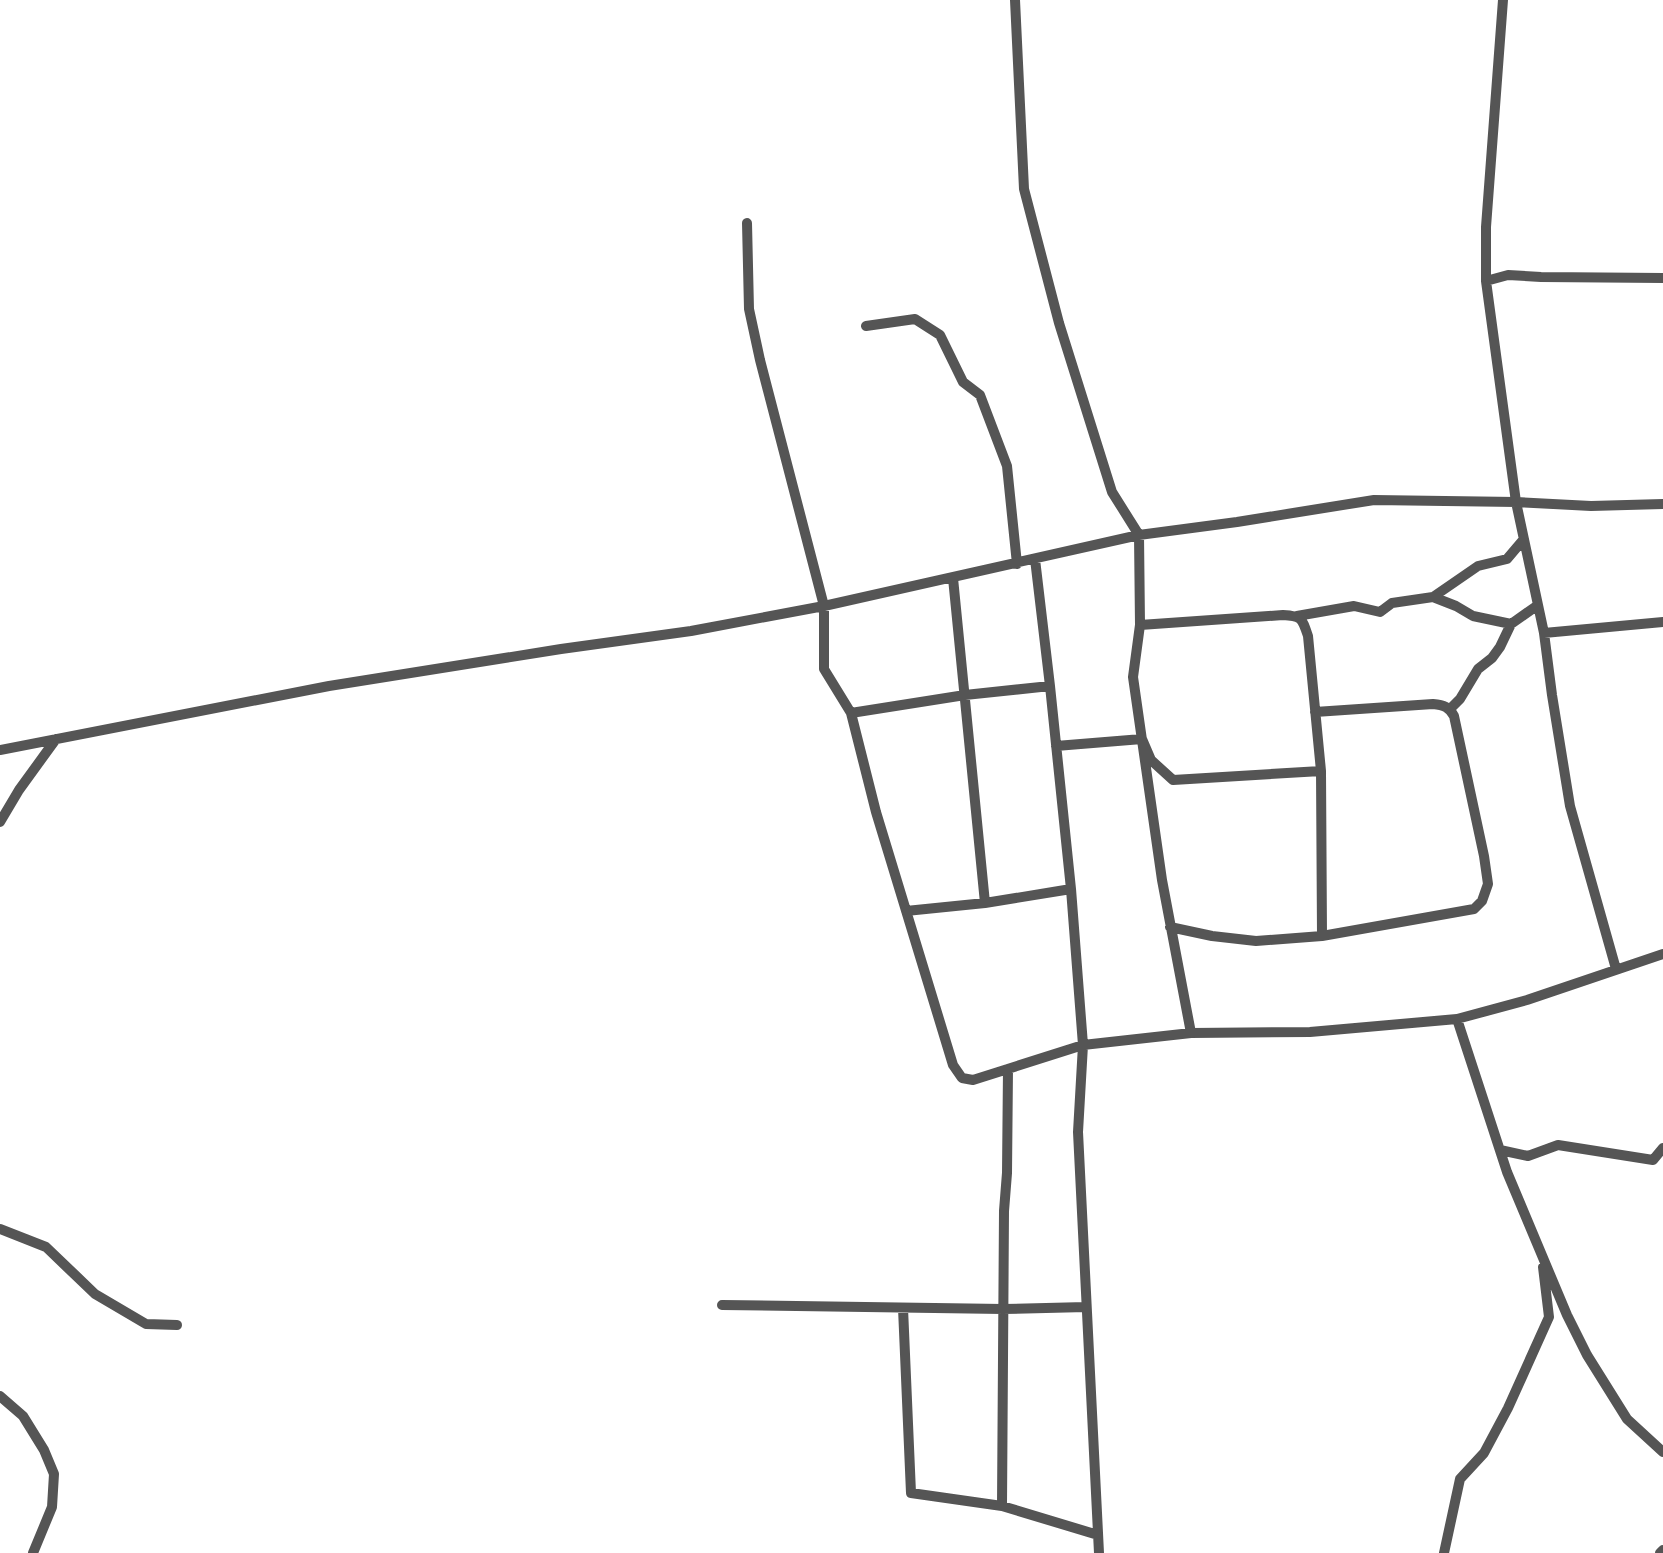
<svg xmlns="http://www.w3.org/2000/svg" width="1663" height="1553" font-family="'Source Sans 3',sans-serif">
<style>
.lines{fill:none;stroke-linecap:round;stroke-linejoin:round}
.minor{stroke:#555;stroke-width:10}
</style>
<rect width="100%" height="100%" fill="#fff"/>
<g class="lines">
<path class="minor" d="M 1015,0 L 1024,189 L 1059,323 L 1112,492 L 1139,535 L 1140,625 L 1133,677 L 1162,880 L 1191,1033
M 1503,0 L 1486,227 L 1486,281 L 1516,502 L 1544,633 L 1552,695 L 1570,806 L 1616,969
M 747,223 L 749,309 L 760,360 L 824,606 L 824,669 L 851,713 L 876,812 L 953,1065 L 962,1078 L 973,1080 L 1083,1045 L 1191,1033 L 1310,1032 L 1457,1019 L 1527,1000 L 1663,954
M 1486,281 L 1508,275 L 1541,277 L 1663,278
M 866,326 L 915,319 L 940,335 L 963,382 L 980,395 L 1007,466 L 1017,564
M 1035,559 L 1050,686 L 1071,889 L 1083,1045 L 1078,1132 L 1099,1553
M 953,578 L 985,903
M 1433,597 L 1456,606 L 1473,616 L 1511,624 L 1538,605
M 1297,616 L 1354,606 L 1380,612 L 1392,603 L 1433,597 L 1478,566 L 1507,559 L 1524,539
M 1140,625 L 1283,615 C 1302,616 1302,618 1308,636 L 1321,771 L 1322,936
M 1544,633 L 1663,622
M 1450,709 L 1460,699 L 1478,669 L 1492,658 L 1500,647 L 1511,624
M 851,713 L 965,695 L 1050,686
M 1056,746 L 1142,739 L 1151,760 L 1173,780 L 1321,771
M 0,750 L 329,686 L 561,649 L 691,631 L 824,606 L 1139,535 L 1237,522 L 1374,500 L 1516,502 L 1591,506 L 1663,504
M 0,822 L 19,790 L 56,739
M 906,911 L 985,903 L 1071,889
M 1170,927 L 1212,936 L 1256,941 L 1322,936 L 1474,909 L 1482,901 L 1488,884 L 1484,856 L 1454,716 C 1449,707 1444,705 1433,704 L 1315,712
M 1457,1019 L 1507,1172 L 1567,1315 L 1587,1355 L 1627,1419 L 1663,1452
M 1500,1150 L 1528,1156 L 1558,1145 L 1653,1160 L 1663,1148
M 0,1229 L 46,1247 L 95,1294 L 146,1324 L 177,1325
M 722,1305 L 1003,1309 L 1086,1307
M 903,1308 L 911,1493 L 1002,1506 L 1098,1535
M 0,1396 L 23,1416 L 44,1450 L 54,1474 L 52,1507 L 33,1553
M 1002,1506 L 1004,1211 L 1007,1173 L 1008,1069
M 1444,1553 L 1460,1479 L 1484,1453 L 1508,1408 L 1549,1317 L 1543,1267
M 1660,1553 L 1663,1550"/>
</g>
</svg>
